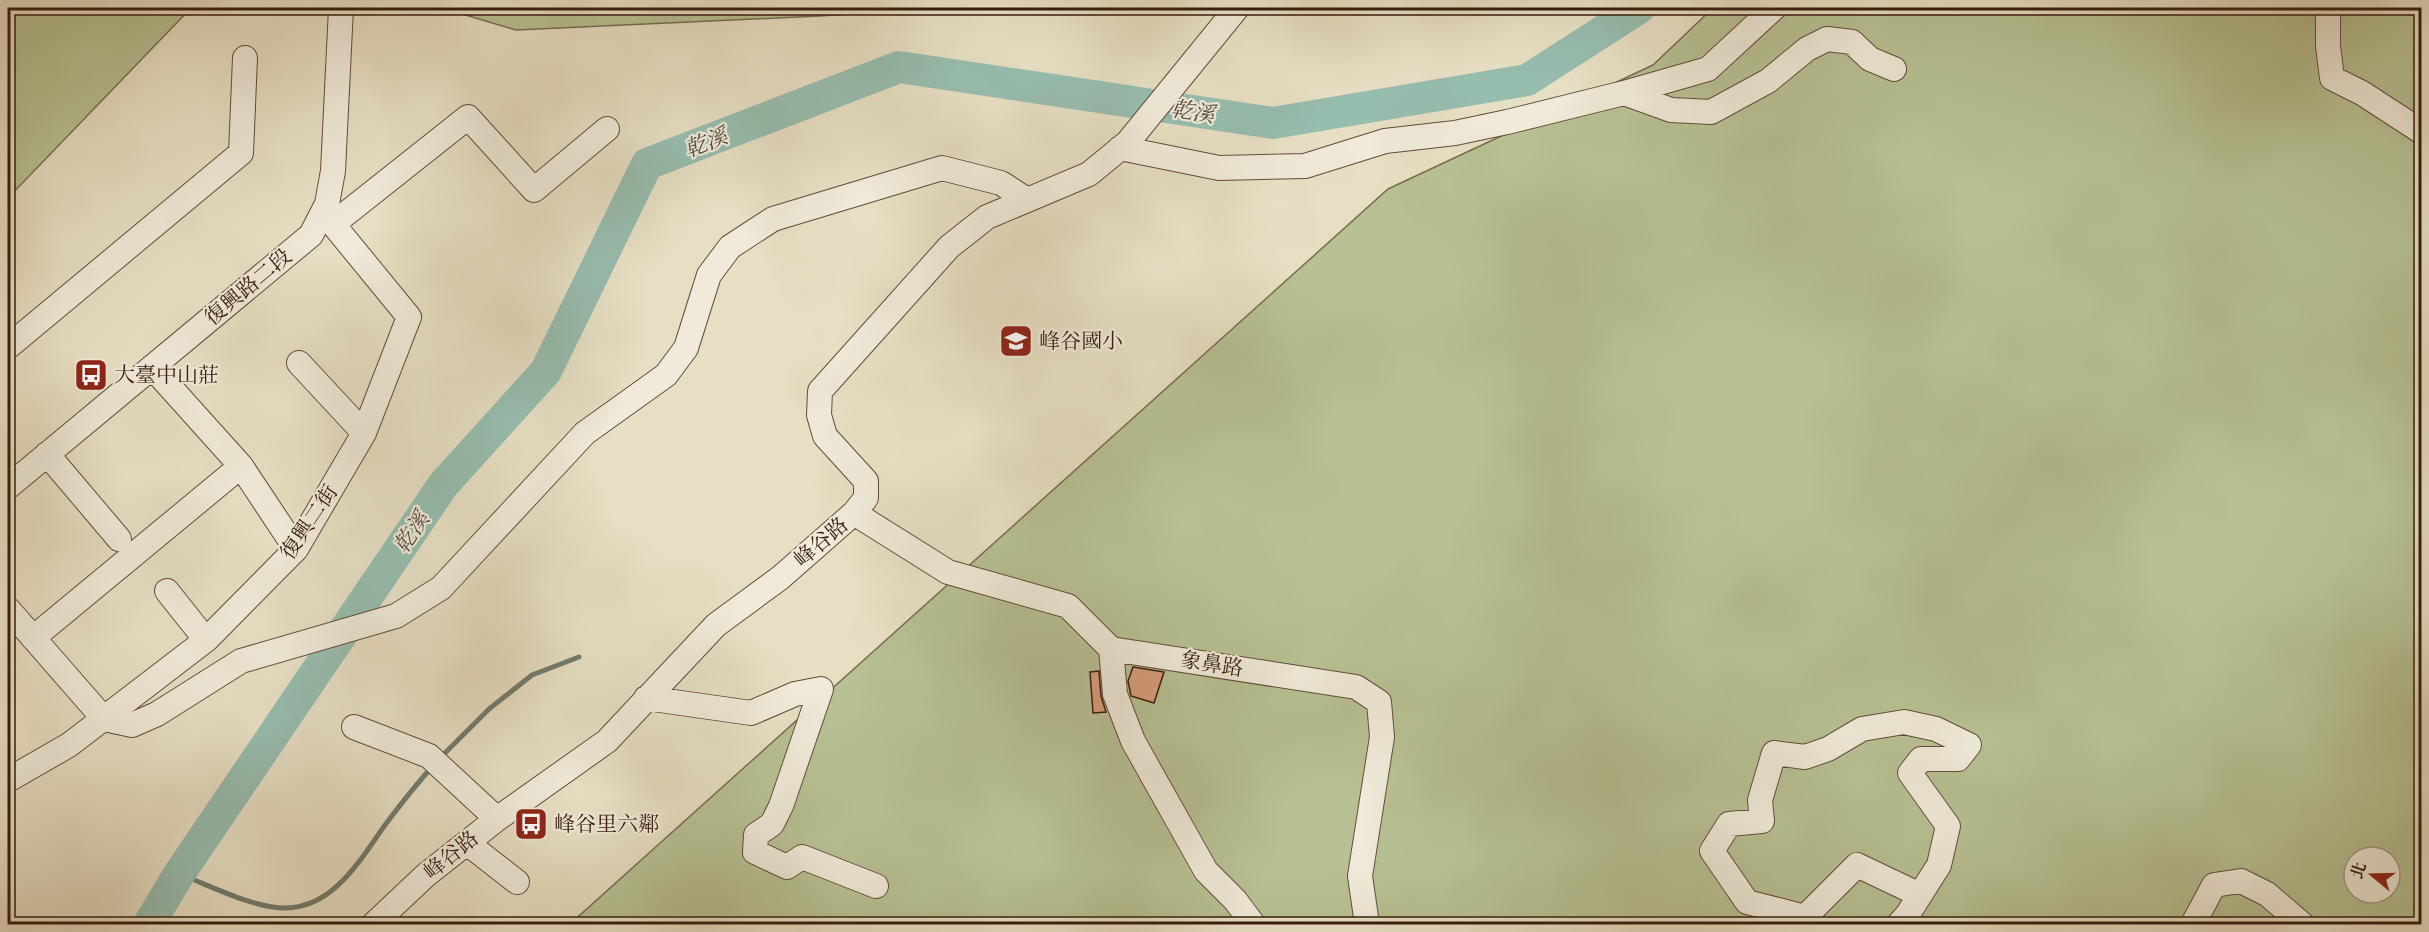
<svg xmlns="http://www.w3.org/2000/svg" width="2429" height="932" font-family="Cardo,'Noto Serif TC',serif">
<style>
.green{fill:#b7c193;stroke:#776e51;stroke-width:1.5;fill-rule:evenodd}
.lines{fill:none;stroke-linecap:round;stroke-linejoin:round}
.stream{stroke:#717c6f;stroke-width:5}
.river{stroke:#97bdaf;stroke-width:32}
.building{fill:#d89e7a;stroke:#371b0f;stroke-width:1.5}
.minor-casing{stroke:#634c3c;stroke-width:26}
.minor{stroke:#efead9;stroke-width:24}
.labels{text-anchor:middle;stroke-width:4.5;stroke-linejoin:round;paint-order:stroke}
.street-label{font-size:21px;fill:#371b0f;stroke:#efead9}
.poi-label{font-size:21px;fill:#371b0f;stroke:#efead9;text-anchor:start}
.water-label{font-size:22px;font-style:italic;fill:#544c3f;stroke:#efead9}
</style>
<rect width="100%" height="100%" fill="#e7dfc4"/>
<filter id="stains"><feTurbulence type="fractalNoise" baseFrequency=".00333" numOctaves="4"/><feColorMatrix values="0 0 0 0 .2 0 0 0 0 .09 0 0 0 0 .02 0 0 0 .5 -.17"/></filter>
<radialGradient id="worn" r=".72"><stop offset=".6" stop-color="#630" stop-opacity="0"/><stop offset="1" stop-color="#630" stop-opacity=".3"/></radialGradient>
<path class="green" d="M 8,8 L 191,8 L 8,198 Z
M 442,8 L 941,8 L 820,16 L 516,30 Z
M 1713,8 L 2421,8 L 2421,924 L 570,924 L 1388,189 L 1653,65 ZM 2354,857 L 2390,857 L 2390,893 L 2354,893 Z"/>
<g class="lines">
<path class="stream" d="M 440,758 L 489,709 L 532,675 L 579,657
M 179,874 C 209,885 251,907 283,908 C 333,909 360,860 385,825 C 400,805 415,786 431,768"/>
<path class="river" d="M 149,924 L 179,874 L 443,485 L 546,371 L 647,164 L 899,67 L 1273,123 L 1527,80 L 1639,8"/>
</g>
<path class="building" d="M 1133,667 L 1164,672 L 1154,703 L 1131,696 L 1128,681 Z
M 1099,671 L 1101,696 L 1106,712 L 1093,713 L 1090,672 Z"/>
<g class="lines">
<defs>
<path id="minor" d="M 2328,8 L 2328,46 L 2332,78 L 2362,93 L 2422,132
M 1624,93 L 1708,69 L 1774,8
M 1120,148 L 1219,168 L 1305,166 L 1385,141 L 1455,133 L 1507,122 L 1624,93 L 1671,110 L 1711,112 L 1768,81 L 1807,49 L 1827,39 L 1852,42 L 1870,59 L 1894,69
M 333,224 L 468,117 L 534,190 L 607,129
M 8,347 L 241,153 L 245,58
M 299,363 L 364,433
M 152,367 L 241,466 L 296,549
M 47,454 L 119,539
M 8,487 L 311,235 L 327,204 L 333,171 L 341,8
M 854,513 L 948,572 L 1068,606 L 1111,649 L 1356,687 L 1379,702 L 1382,737 L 1360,876 L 1367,924
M 167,591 L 206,640
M 8,609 L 104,719 L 132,725 L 157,714 L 241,661 L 396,616 L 441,588 L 585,433 L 666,375 L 686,348 L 709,275 L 730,247 L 773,219 L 942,168 L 1001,183 L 1027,200
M 33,638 L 241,466
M 1111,649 L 1115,694 L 1133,741 L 1206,871 L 1235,900 L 1253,924
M 646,698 L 751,713 L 795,694 L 821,689 L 781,806 L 772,824 L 756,835 L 755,852 L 787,867 L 802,857 L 876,886
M 354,727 L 429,756 L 497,819
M 8,780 L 69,745 L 206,640 L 296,549 L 364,433 L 409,317 L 323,212
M 467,843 L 517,882
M 374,924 L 426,875 L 497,819 L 607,741 L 716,625 L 780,578 L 854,513 L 866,498 L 866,481 L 825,436 L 819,415 L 820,391 L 949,247 L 987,217 L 1089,174 L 1128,142 L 1237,8
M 1899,924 L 1908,914 L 1939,865 L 1948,826 L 1910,773 L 1921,759 L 1958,759 L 1969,745 L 1936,729 L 1904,722 L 1862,729 L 1828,749 L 1805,757 L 1774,753 L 1760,800 L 1762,821 L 1729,824 L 1712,851 L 1747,902 L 1805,917 L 1857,865 L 1920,895
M 2193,924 L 2214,885 L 2241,881 L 2267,894 L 2302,924"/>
</defs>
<use href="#minor" class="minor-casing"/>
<use href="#minor" class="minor"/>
</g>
<defs>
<symbol id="school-square" viewBox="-11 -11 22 22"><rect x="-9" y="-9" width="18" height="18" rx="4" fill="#8f2418" stroke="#efead9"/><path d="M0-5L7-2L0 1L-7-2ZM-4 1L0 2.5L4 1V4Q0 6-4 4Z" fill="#fff"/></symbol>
<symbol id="bus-square" viewBox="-11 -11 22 22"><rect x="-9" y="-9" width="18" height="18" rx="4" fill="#8f2418" stroke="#efead9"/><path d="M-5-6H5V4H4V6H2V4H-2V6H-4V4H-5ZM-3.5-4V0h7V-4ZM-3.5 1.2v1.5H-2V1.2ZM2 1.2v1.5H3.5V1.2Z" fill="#fff"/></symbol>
</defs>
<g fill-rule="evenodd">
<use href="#school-square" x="997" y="322" width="38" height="38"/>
<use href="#bus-square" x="72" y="356" width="38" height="38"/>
<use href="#bus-square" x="512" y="805" width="38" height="38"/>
</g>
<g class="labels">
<g class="street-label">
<text transform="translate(248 287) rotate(-40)" y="7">復興路二段</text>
<text transform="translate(309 522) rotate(-56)" y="7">復興二街</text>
<text transform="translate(821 542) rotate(-41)" y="7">峰谷路</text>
<text transform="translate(1212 664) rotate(9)" y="7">象鼻路</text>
<text transform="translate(451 855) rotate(-39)" y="7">峰谷路</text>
</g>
<g class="poi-label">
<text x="1039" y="348">峰谷國小</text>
<text x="114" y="382">大臺中山莊</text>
<text x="554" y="831">峰谷里六鄰</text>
</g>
<g class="water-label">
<text transform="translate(1193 111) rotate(9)" y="8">乾溪</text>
<text transform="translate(706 142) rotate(-21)" y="8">乾溪</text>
<text transform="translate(411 532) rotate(-56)" y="8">乾溪</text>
</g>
</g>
<rect width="2429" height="932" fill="none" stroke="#e7dfc4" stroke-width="30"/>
<rect x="9" y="9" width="2411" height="914" fill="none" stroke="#371b0f" stroke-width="3"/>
<rect x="15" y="15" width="2399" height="902" fill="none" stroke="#371b0f" stroke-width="1.5"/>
<g transform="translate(2372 875) rotate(289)"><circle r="28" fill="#efead9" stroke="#a59788" stroke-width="1.5"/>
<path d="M0-4.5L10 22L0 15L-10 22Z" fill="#8f2418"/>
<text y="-9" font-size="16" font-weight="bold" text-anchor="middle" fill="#371b0f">北</text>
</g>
<rect width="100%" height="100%" filter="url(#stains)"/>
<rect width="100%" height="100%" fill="url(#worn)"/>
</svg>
